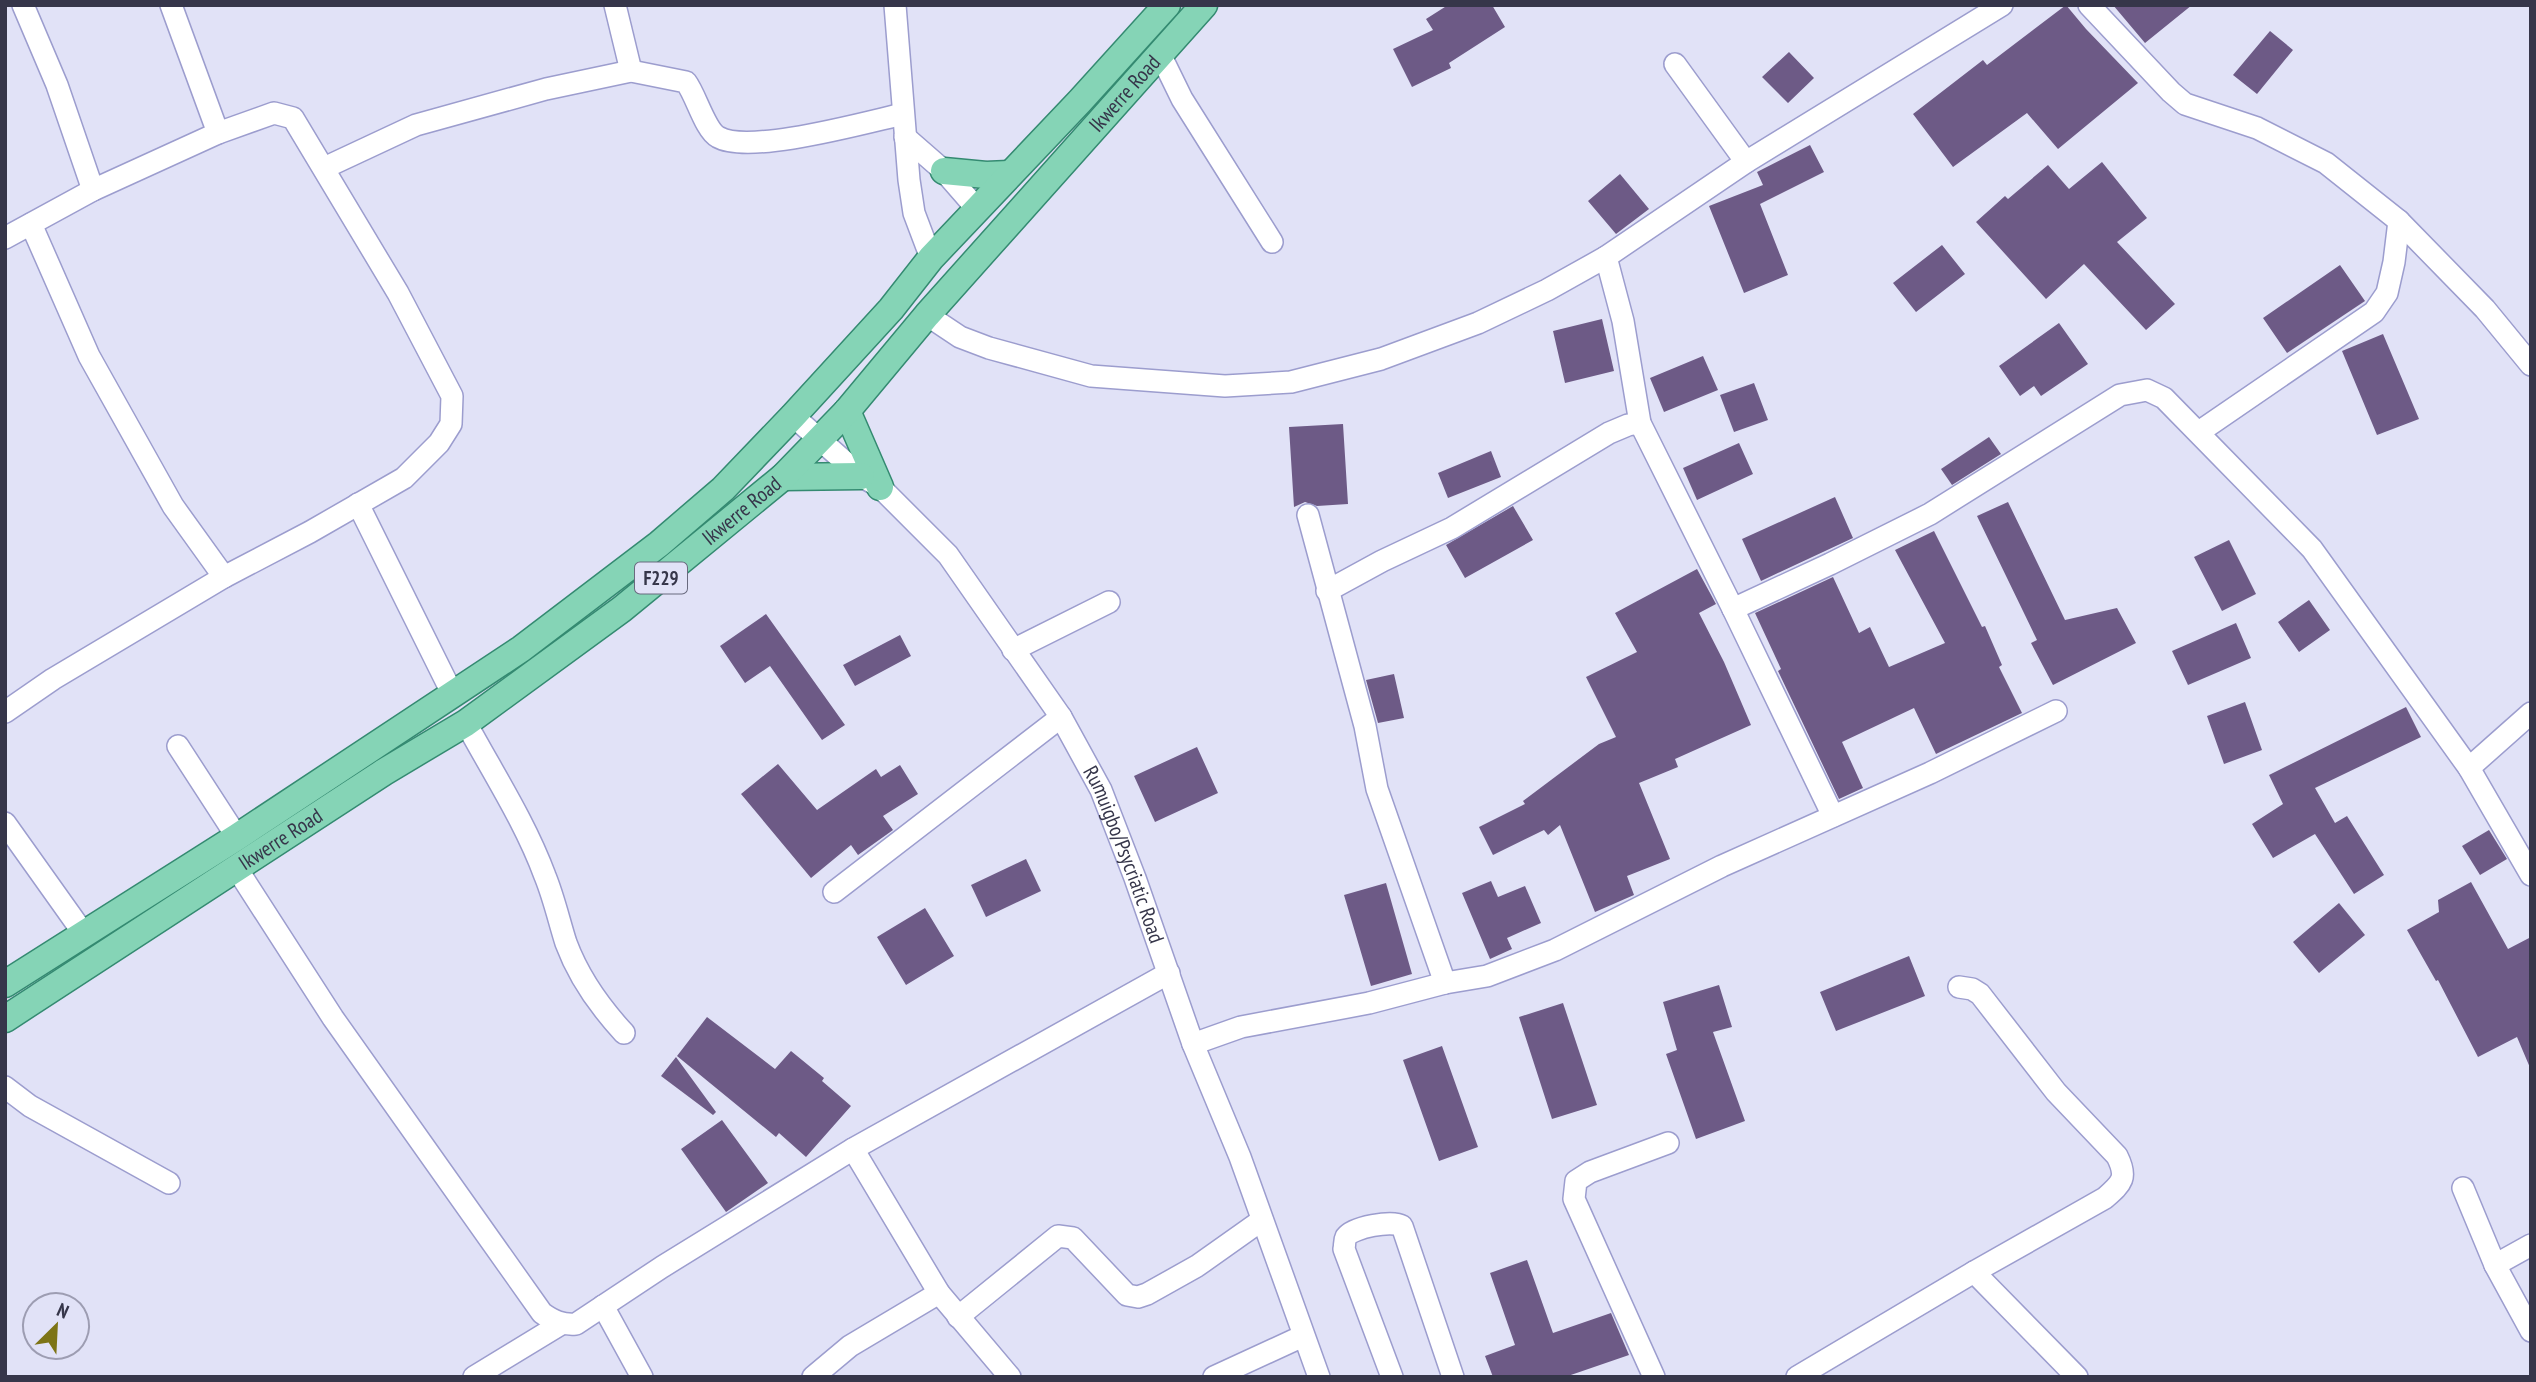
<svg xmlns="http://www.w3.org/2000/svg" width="2536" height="1382" font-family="'PT Sans Narrow',sans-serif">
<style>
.building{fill:#6d5a86}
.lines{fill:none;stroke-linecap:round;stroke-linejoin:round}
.minor-casing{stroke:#9c9dce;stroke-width:24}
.major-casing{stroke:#348a71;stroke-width:29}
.minor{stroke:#fff;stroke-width:21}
.major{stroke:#85d4b6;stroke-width:26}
.labels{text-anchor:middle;stroke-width:7;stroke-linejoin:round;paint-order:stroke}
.shield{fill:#e1e2f7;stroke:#696a7e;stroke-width:2}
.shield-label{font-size:19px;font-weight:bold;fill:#36364a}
.street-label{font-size:21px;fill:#36364a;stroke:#e1e2f7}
</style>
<rect width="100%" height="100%" fill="#e1e2f7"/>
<path class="building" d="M 1448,5 L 1492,5 L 1505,27 L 1449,63 L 1451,68 L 1412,87 L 1393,49 L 1433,30 L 1426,19 Z
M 2066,5 L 2086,29 L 2138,83 L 2058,149 L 2027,113 L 1953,167 L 1913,114 L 1983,60 L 1987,65 Z
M 2113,5 L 2192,5 L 2145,43 Z
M 2270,31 L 2293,50 L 2257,94 L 2233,75 Z
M 1789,52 L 1814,78 L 1788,103 L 1762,77 Z
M 1810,145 L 1824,172 L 1760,204 L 1788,275 L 1744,293 L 1709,206 L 1763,185 L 1757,172 Z
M 2102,162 L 2147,218 L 2117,242 L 2175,304 L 2146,330 L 2084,264 L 2046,299 L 1976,222 L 2005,196 L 2008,199 L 2048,165 L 2069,189 Z
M 1620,174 L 1649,209 L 1616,234 L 1588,201 Z
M 1942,245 L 1965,274 L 1916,312 L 1893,283 Z
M 2340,265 L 2365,301 L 2287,353 L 2263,318 Z
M 1602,319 L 1614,371 L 1565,383 L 1553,331 Z
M 2059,323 L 2088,364 L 2041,396 L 2034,386 L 2020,396 L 1999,366 Z
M 2383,334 L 2419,419 L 2377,435 L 2342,351 Z
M 1703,356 L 1718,390 L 1664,412 L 1650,378 Z
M 1754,383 L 1768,420 L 1734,432 L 1720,395 Z
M 1343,424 L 1348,504 L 1317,506 L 1305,502 L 1294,507 L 1289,427 Z
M 1989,437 L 2001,454 L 1952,485 L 1941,469 Z
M 1739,443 L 1753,474 L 1697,500 L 1683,468 Z
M 1491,451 L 1501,477 L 1448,498 L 1438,473 Z
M 1835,497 L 1853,538 L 1761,581 L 1742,539 Z
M 2008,502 L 2065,620 L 2117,608 L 2136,643 L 2053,685 L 2031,643 L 2037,640 L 1977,516 Z
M 1513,506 L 1533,540 L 1465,578 L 1446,545 Z
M 1934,531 L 1982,627 L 1985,626 L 2002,665 L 1999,667 L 2022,713 L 1936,754 L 1914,708 L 1842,742 L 1863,788 L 1839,799 L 1778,671 L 1781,669 L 1755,613 L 1833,577 L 1859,633 L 1870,627 L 1889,667 L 1945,643 L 1895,550 Z
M 2229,540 L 2256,594 L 2222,611 L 2194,557 Z
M 1697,569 L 1716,604 L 1699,613 L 1724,662 L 1751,725 L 1675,759 L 1678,767 L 1639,783 L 1670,859 L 1627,876 L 1634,895 L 1595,912 L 1560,825 L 1548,835 L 1544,830 L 1493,855 L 1479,827 L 1525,804 L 1523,801 L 1599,744 L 1616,737 L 1586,677 L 1637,652 L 1615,613 Z
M 2309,600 L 2330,630 L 2299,652 L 2278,622 Z
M 766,614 L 845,725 L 822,740 L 770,666 L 745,683 L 720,646 Z
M 2236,623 L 2251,658 L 2188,685 L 2172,651 Z
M 900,635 L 911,656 L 855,686 L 843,665 Z
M 1394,674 L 1404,718 L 1378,723 L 1366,680 Z
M 2245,702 L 2262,750 L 2224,764 L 2207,716 Z
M 2406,707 L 2421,737 L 2315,788 L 2335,823 L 2347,816 L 2384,875 L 2354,894 L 2315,834 L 2273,858 L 2252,824 L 2283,804 L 2269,775 Z
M 1197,747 L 1218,793 L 1155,822 L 1134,776 Z
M 778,764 L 817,810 L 876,769 L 881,777 L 900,765 L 918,794 L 883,816 L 893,830 L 858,855 L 851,845 L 811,878 L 741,794 Z
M 2489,830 L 2507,859 L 2480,875 L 2462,846 Z
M 1026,859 L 1041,891 L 986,917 L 971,885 Z
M 1491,881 L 1498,897 L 1525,886 L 1541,923 L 1507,938 L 1512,949 L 1490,959 L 1462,893 Z
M 2471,882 L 2508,949 L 2531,937 L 2531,1070 L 2517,1037 L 2478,1057 L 2438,980 L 2436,981 L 2407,930 L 2439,912 L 2438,900 Z
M 1386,883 L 1412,974 L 1371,986 L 1344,895 Z
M 2339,903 L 2365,935 L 2319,973 L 2293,942 Z
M 925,908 L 954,956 L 906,985 L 877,937 Z
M 1909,956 L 1925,996 L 1836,1031 L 1820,992 Z
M 1719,985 L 1732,1027 L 1713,1032 L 1745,1121 L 1696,1139 L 1666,1054 L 1677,1050 L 1663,1002 Z
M 1563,1003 L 1597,1105 L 1552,1119 L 1519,1017 Z
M 707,1017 L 775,1069 L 791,1051 L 824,1078 L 822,1081 L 851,1106 L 806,1157 L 779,1133 L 776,1137 L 677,1056 Z
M 1442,1046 L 1478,1147 L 1439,1161 L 1403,1060 Z
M 676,1057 L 716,1112 L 713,1115 L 661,1076 Z
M 722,1120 L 768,1183 L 726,1212 L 681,1149 Z
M 1527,1260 L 1553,1333 L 1611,1313 L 1629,1355 L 1565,1377 L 1493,1377 L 1485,1356 L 1515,1345 L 1490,1273 Z"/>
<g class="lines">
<defs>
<g id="minor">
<path d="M 23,5 L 57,85 L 93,190"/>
<path d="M 171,5 L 218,133"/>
<path d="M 615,5 L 631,71"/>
<path d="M 895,5 L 909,180 L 914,213 L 931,258"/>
<path d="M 2089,5 L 2171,92 L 2185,104 L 2257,128 L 2326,163 L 2399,221 L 2485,309 L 2531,365"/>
<path d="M 1160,54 L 1182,99 L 1272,242"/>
<path d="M 1675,64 L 1746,162"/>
<path d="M 905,137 L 944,171 L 978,210"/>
<path d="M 324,168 L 416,125 L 546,89 L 631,71 L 686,82 C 696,95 705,130 718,137 C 749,155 867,122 903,114"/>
<path d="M 31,224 L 89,356 L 173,506 L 224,577"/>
<path d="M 5,238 L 93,190 L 218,133 L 274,113 L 293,118 L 398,293 L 452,396 L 451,424 L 439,443 L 404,478 L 310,532 L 224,577 L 53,679 L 5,712"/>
<path d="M 1606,257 L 1623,321 L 1640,423 L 1733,609 L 1833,816"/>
<path d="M 927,315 L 960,337 L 989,348 L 1091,376 L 1225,386 L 1291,382 L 1381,359 L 1478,323 L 1547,290 L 1606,257 L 1746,162 L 2002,5"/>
<path id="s1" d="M 793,416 L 861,476 L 880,487 L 948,555 L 1061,717 L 1101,790 L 1135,878 L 1193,1044 L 1240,1157 L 1319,1377"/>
<path d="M 2199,432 L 2374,312 L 2387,293 L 2394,262 L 2399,221"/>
<path d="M 358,504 L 452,693"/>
<path d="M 1308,515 L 1365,726 L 1377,789 L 1445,983"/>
<path d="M 1327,591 L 1382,561 L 1452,528 L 1609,433 L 1628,425 L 1640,423"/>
<path d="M 1733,609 L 1830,564 L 1930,514 L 2120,395 L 2147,390 L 2164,398 L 2312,549 L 2469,768 L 2531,875"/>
<path d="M 1013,650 L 1109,602"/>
<path d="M 466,723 C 493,773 525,822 545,876 C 554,898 559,921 566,943 C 579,978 599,1006 624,1033"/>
<path d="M 178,746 L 237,837"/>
<path d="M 2469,768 L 2531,713"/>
<path d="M 5,823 L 84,934"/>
<path d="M 237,869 L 333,1018 L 542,1313 C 553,1321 562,1325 576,1324 L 662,1267 L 853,1149 L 1169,973"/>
<path d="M 834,892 L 1061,717"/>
<path d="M 1193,1044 L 1241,1027 L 1369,1003 L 1445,983 L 1487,976 L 1555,950 L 1722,866 L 1930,773 L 2056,711"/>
<path d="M 5,1087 L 30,1106 L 169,1183"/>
<path d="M 853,1149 L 939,1293 L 1010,1377"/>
<path d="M 2463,1188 L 2495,1265 L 2531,1331"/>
<path d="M 2495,1265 L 2531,1245"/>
<path d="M 1974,1272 L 2077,1377"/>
<path d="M 603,1306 L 642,1377"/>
<path d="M 958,1317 L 1058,1236 L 1073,1238 L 1127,1295 L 1138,1297 L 1147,1294 L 1197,1266 L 1262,1220"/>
<path d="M 474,1377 L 561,1324"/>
<path d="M 813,1377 L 850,1346 L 939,1293"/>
<path d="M 1214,1377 L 1303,1336"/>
<path d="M 1392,1377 L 1344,1249 C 1345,1245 1344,1241 1346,1237 C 1353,1227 1392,1220 1402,1226 L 1453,1377"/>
<path d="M 1654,1377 L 1574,1199 L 1576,1181 L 1590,1172 L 1668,1143"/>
<path d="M 1797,1377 L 1974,1272 L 2105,1198 C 2122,1183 2128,1178 2117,1156 L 2056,1092 L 1980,994 L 1972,989 L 1959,987"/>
</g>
<g id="major">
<path d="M 944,171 L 986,175 L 1009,174"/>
<path d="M 847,411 L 880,487"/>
<path d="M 783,477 L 861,476"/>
<path d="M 5,984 L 237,837 L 521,649 L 659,544 L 723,489 L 793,416 L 891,309 L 931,258 L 1080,101 L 1167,5"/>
<path id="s2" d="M 5,1019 L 384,772 L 466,723 L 622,609 L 783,477 L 847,411 L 927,315 L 1204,5"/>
</g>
</defs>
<use href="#minor" class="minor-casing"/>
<use href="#major" class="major-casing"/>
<use href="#minor" class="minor"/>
<use href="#major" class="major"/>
</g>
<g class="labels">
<rect class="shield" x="635" y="562.5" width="52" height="31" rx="5"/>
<g class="shield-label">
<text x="661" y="585">F229</text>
</g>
<g class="street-label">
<text dy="7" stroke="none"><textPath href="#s2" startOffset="1463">Ikwerre Road</textPath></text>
<text dy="7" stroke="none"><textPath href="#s2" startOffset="896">Ikwerre Road</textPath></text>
<text dy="7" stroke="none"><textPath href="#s2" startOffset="329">Ikwerre Road</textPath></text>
<text dy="7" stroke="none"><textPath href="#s1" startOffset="558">Rumuigbo/Psycriatic Road</textPath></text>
</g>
</g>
<rect width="2536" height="1382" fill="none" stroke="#36364a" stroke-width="14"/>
<g transform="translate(56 1326) rotate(24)"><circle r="33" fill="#e1e2f7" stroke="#9d9db2" stroke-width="2"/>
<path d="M0-5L12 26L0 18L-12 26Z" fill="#7d7416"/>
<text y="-10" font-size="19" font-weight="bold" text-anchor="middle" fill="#36364a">N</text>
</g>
</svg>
